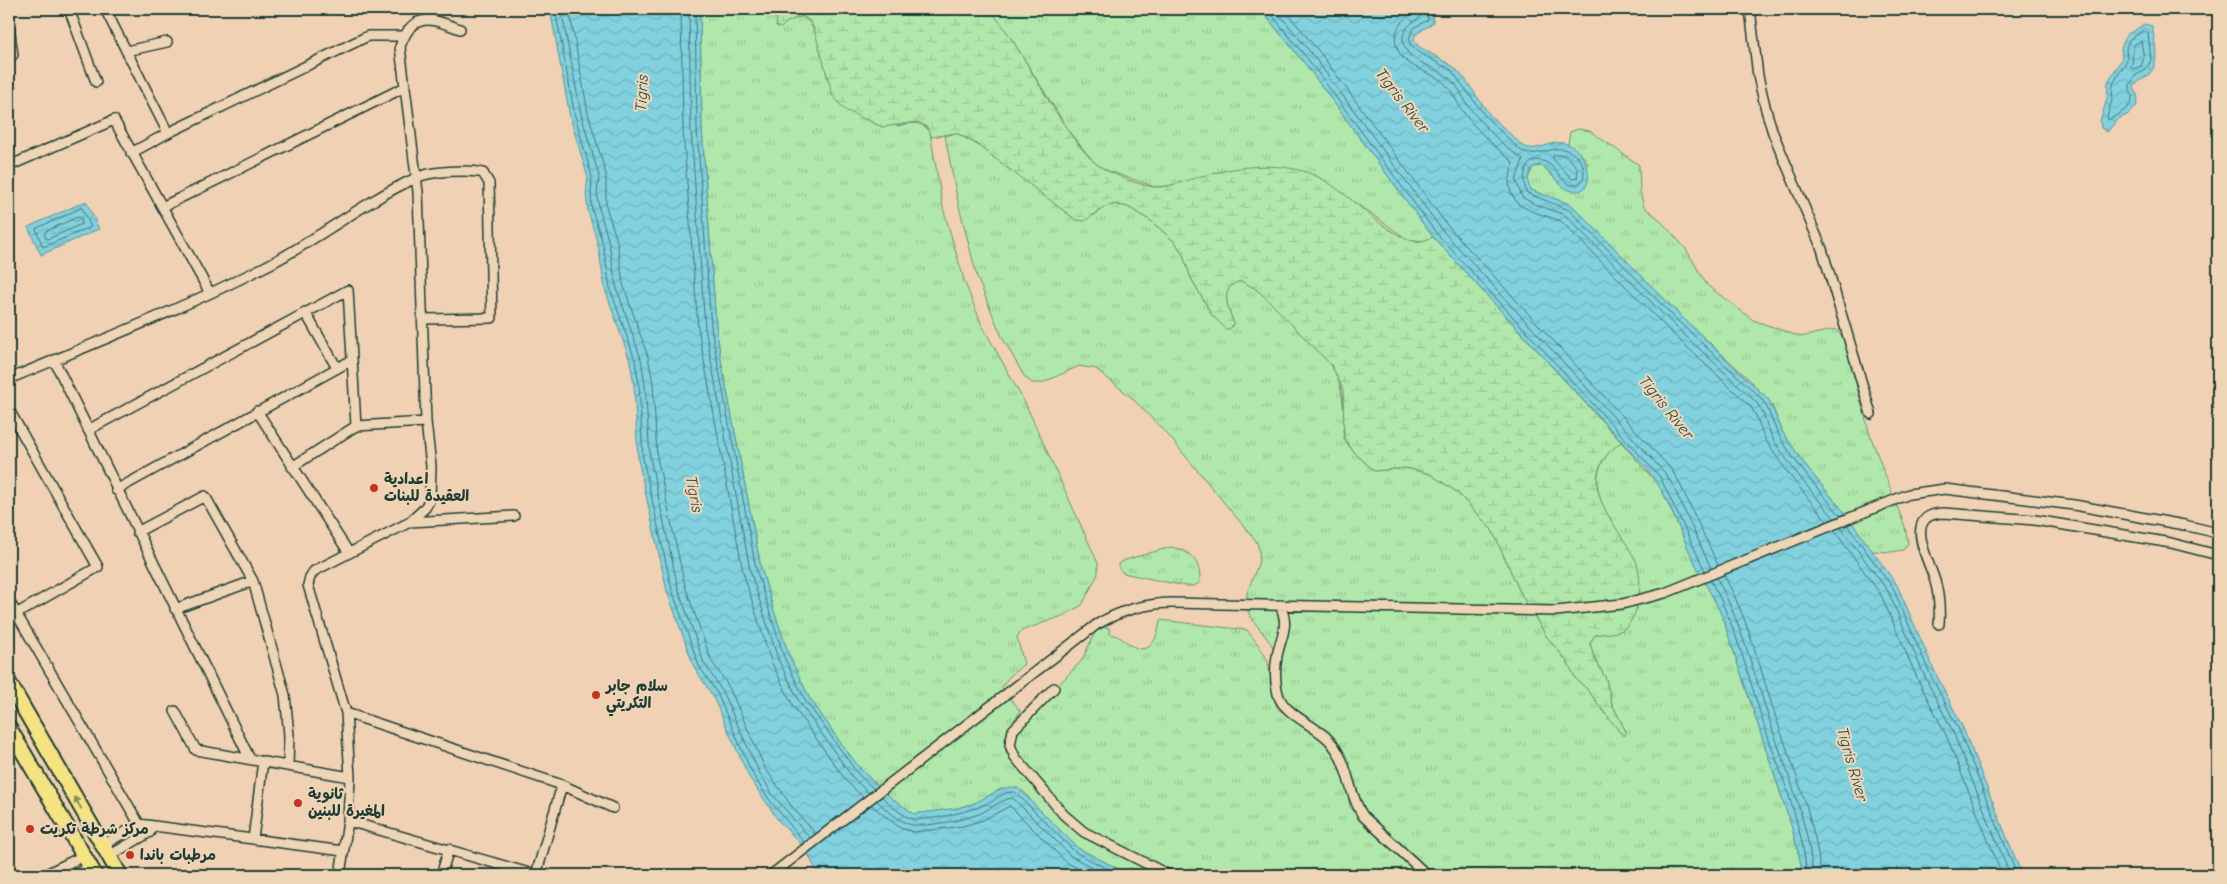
<svg xmlns="http://www.w3.org/2000/svg" width="2227" height="884" font-family="'Comic Neue','Playpen Sans Arabic',sans-serif">
<style>
.grass{fill:url(#grass-tufts);stroke:#68926f}
.wetland{fill:url(#wetland-marsh);stroke:#68926f}
.water{fill:url(#water-waves);stroke:#5a969a}
.lines{fill:none;stroke-linecap:round;stroke-linejoin:round}
.shore{stroke:#467878;stroke-width:1}
.street-casing{stroke:#1f3d34;stroke-width:12}
.primary-casing{stroke:#1f3d34;stroke-width:18}
.street{stroke:#eed5b6;stroke-width:9}
.primary{stroke:#f5e382;stroke-width:14}
.oneway{fill:#8a905b}
.poi-dot{fill:#c8321e;stroke:#eed5b6;stroke-width:2}
.labels{text-anchor:middle;stroke-width:4.5;stroke-linejoin:round;paint-order:stroke}
.poi-label{font-size:15px;font-weight:bold;fill:#1f3d34;stroke:#eed5b6;text-anchor:start}
.water-label{font-size:16px;font-style:italic;fill:#294c45;stroke:#eed5b6}
</style>
<defs>
<pattern id="grass-tufts" width="24" height="20" patternUnits="userSpaceOnUse" patternTransform="scale(1.25)"><rect width="24" height="20" fill="#b0e7aa"/><path d="M3 7l-1-3M5 7V3M7 7l1-3M15 17l-1-3M17 17v-4M19 17l1-3" fill="none" stroke="#97c793"/></pattern>
<pattern id="wetland-marsh" width="20" height="14" patternUnits="userSpaceOnUse" patternTransform="scale(1.25)"><rect width="20" height="14" fill="#b0e7aa"/><path d="M1 5h8M5 5V1M11 12h8M15 12V8" fill="none" stroke="#97c793"/></pattern>
<pattern id="water-waves" width="16" height="10" patternUnits="userSpaceOnUse" patternTransform="scale(1.25)"><rect width="16" height="10" fill="#81d1de"/><path d="M0 5q4-4 8 0t8 0" fill="none" stroke="#6fb4bf"/></pattern>
</defs>
<rect width="100%" height="100%" fill="#f0d1b3"/>
<filter id="ink" filterUnits="userSpaceOnUse"><feTurbulence type="fractalNoise" baseFrequency=".02" numOctaves="2"/><feDisplacementMap in="SourceGraphic" scale="10" xChannelSelector="R" yChannelSelector="G"/><feConvolveMatrix kernelMatrix="1 2 1 2 8 2 1 2 1" color-interpolation-filters="sRGB"/></filter>
<g filter="url(#ink)">
<path class="grass" d="M 700,9 L 778,9 L 776,18 L 787,22 L 802,16 C 820,28 822,59 828,79 L 898,126 C 912,123 921,120 930,132 L 943,208 L 965,283 L 982,325 L 1026,405 L 1098,563 L 1098,574 L 1082,605 L 1065,615 L 1021,631 L 1017,637 L 1024,664 L 1008,678 L 1002,687 C 1007,698 1014,701 1020,711 L 1005,738 L 1006,753 L 1070,826 L 1083,837 L 1158,875 L 1130,875 L 1078,848 L 1039,810 L 1023,791 L 1001,789 L 975,803 L 958,808 L 914,814 L 890,797 L 862,771 L 840,742 L 809,697 L 789,655 L 773,608 L 761,568 L 721,360 L 716,326 L 702,129 Z
M 990,9 L 1260,9 L 1306,65 L 1433,237 L 1423,241 L 1407,239 L 1315,175 L 1155,187 L 1103,169 L 1093,161 L 1071,134 L 1014,43 Z
M 1578,129 L 1590,131 L 1639,165 L 1640,192 L 1644,207 L 1659,219 L 1686,249 L 1707,285 L 1753,320 L 1801,337 L 1836,329 L 1844,339 L 1870,435 L 1905,527 L 1908,543 L 1903,550 L 1891,552 L 1872,551 L 1845,513 L 1808,469 L 1783,433 L 1773,408 L 1751,381 L 1684,319 L 1572,205 L 1531,190 L 1527,181 L 1533,167 L 1543,166 L 1556,180 L 1588,164 L 1584,157 L 1568,144 L 1570,132 Z
M 956,133 L 983,148 L 1075,219 L 1095,215 L 1108,204 L 1115,204 L 1128,207 L 1151,221 L 1176,243 L 1183,255 L 1191,278 L 1212,315 L 1234,324 C 1229,312 1216,279 1242,281 C 1255,282 1324,353 1332,367 C 1342,383 1343,400 1344,418 C 1344,424 1342,432 1344,437 C 1347,448 1366,463 1374,471 L 1406,468 L 1430,474 L 1457,492 L 1492,530 L 1521,594 L 1547,637 L 1567,661 L 1576,679 L 1585,687 L 1624,736 L 1626,732 L 1612,704 L 1606,679 L 1594,657 L 1590,643 L 1595,635 L 1623,630 L 1635,559 C 1611,521 1572,478 1621,442 L 1661,488 L 1693,559 L 1711,591 L 1722,616 L 1792,828 L 1801,864 L 1801,875 L 1432,875 L 1419,860 L 1364,811 L 1361,806 C 1354,781 1349,754 1330,734 C 1316,719 1288,714 1282,693 C 1278,680 1280,664 1275,652 C 1269,635 1244,618 1246,599 C 1248,580 1267,561 1256,541 L 1168,435 L 1131,397 L 1096,369 L 1079,366 L 1042,383 L 1032,383 L 1024,376 L 1002,337 L 977,277 L 957,198 L 945,136 Z
M 1171,547 C 1192,551 1201,562 1200,583 L 1193,586 L 1185,586 L 1123,573 L 1119,569 L 1119,564 L 1125,560 Z
M 1160,620 L 1247,630 C 1254,640 1264,650 1268,663 C 1272,678 1271,695 1278,709 L 1315,734 L 1325,743 L 1334,755 L 1345,780 L 1350,807 L 1423,875 L 1176,875 L 1095,834 L 1079,823 L 1068,814 L 1014,750 L 1013,738 L 1020,726 L 1082,660 L 1098,626 L 1109,628 L 1110,634 C 1119,635 1123,640 1131,645 C 1152,658 1158,635 1160,620 Z"/>
<path class="wetland" d="M 778,9 L 990,9 C 998,20 1007,31 1014,43 C 1034,73 1075,154 1104,169 C 1115,175 1141,186 1154,187 C 1169,188 1187,180 1202,176 C 1234,167 1270,162 1303,171 C 1343,183 1369,223 1407,239 C 1416,243 1424,241 1433,237 L 1621,442 C 1570,480 1613,518 1634,557 C 1644,574 1641,616 1624,629 C 1618,634 1603,633 1595,635 L 1590,643 L 1594,657 L 1606,679 L 1612,704 L 1626,732 L 1625,735 L 1622,735 L 1585,687 L 1576,679 L 1567,661 L 1547,637 L 1521,594 L 1492,530 L 1457,492 L 1430,474 L 1406,468 L 1374,471 L 1355,453 L 1344,438 L 1343,390 L 1332,366 L 1269,301 L 1256,289 L 1241,281 C 1218,287 1228,308 1234,323 L 1230,329 L 1226,329 L 1212,315 L 1191,278 L 1183,255 L 1176,243 L 1151,221 L 1128,207 L 1115,204 L 1102,208 L 1085,221 L 1076,220 L 971,140 L 956,133 L 932,137 L 926,126 L 917,122 L 882,127 L 845,110 L 833,96 L 814,29 L 810,21 L 802,16 L 787,22 L 781,28 L 776,26 Z"/>
<path class="water" d="M 550,9 L 700,9 L 702,129 L 716,326 L 721,360 L 761,568 L 773,608 L 789,655 L 809,697 L 840,742 L 862,771 L 890,797 L 914,814 L 958,808 L 975,803 L 1001,789 L 1011,787 L 1018,788 L 1078,848 L 1130,875 L 818,875 L 807,851 L 778,820 L 749,777 L 712,695 L 694,667 L 667,591 L 638,459 L 634,385 L 630,361 L 605,289 L 598,245 L 588,211 L 586,194 L 588,178 L 570,117 Z
M 1260,9 L 1429,9 L 1434,22 L 1415,35 L 1414,40 L 1418,46 L 1454,67 L 1465,79 L 1489,114 L 1523,146 C 1538,154 1552,138 1567,144 C 1591,152 1599,199 1569,190 C 1557,186 1552,170 1540,165 L 1533,167 C 1527,175 1527,182 1531,190 L 1572,205 L 1684,319 L 1769,400 L 1783,433 L 1808,469 L 1845,513 L 1897,585 L 1935,672 L 1963,728 L 2022,875 L 1801,875 L 1801,864 L 1792,828 L 1722,616 C 1713,596 1701,577 1692,557 C 1677,526 1668,493 1645,467 L 1433,237 L 1306,65 Z
M 2145,24 L 2152,26 C 2154,40 2161,63 2149,74 C 2143,79 2139,80 2134,87 L 2138,98 L 2136,107 L 2127,115 L 2118,119 L 2107,132 L 2101,128 L 2100,121 L 2107,99 L 2108,82 L 2122,58 L 2121,49 L 2126,35 Z
M 86,201 L 99,229 L 41,255 L 28,227 Z"/>
<g class="lines">
<path class="shore" d="M 555,9 L 575,116 L 592,177 L 591,194 L 592,210 L 603,244 L 610,288 L 635,360 L 639,385 L 643,459 L 672,590 L 699,666 L 717,693 L 753,775 L 768,798 L 804,842
M 561,9 L 581,114 L 599,176 L 597,194 L 599,208 L 609,243 L 616,286 L 641,359 L 645,384 L 650,458 L 678,588 L 704,663 L 722,691 L 759,772 L 773,795 L 810,838
M 569,9 L 588,113 L 606,174 L 606,206 L 617,241 L 623,284 L 648,357 L 653,383 L 657,457 L 685,586 L 711,660 L 729,687 L 765,768 L 793,808 L 816,834
M 681,9 L 683,130 L 698,328 L 743,572 L 771,661 L 793,706 L 847,782 L 863,797
M 689,9 L 691,129 L 705,328 L 750,570 L 778,659 L 800,703 L 853,778 L 869,793
M 695,9 L 697,129 L 711,327 L 756,569 L 784,657 L 805,700 L 858,774 L 874,789
M 1267,9 L 1310,62 L 1437,234 L 1660,477 L 1705,571
M 1275,9 L 1315,58 L 1442,230 L 1665,473 L 1672,484 L 1711,568
M 1284,9 L 1321,54 L 1447,225 L 1671,469 L 1678,480 L 1718,565
M 1411,9 L 1411,14 C 1399,22 1391,36 1398,50 C 1405,68 1431,71 1444,83 C 1452,90 1456,100 1461,109 C 1475,129 1494,146 1513,162 L 1509,183 L 1511,193 L 1518,204 L 1531,211 L 1561,221 L 1671,332 L 1750,406 C 1759,417 1760,432 1768,444 C 1786,472 1806,496 1827,521
M 1419,9 L 1420,17 C 1409,24 1398,34 1405,48 C 1412,63 1437,67 1449,78 C 1458,85 1462,96 1468,106 C 1483,125 1502,146 1523,159 L 1516,181 L 1522,197 L 1534,204 L 1565,215 L 1676,327 L 1755,401 C 1765,412 1766,426 1773,439 C 1790,467 1813,493 1834,518
M 1425,9 L 1428,20 L 1415,27 L 1411,33 L 1409,39 L 1411,46 L 1415,50 L 1452,71 L 1486,117 L 1520,150 C 1542,162 1557,136 1578,158 C 1584,164 1585,172 1583,180 C 1580,184 1575,187 1569,184 C 1559,179 1555,165 1543,161 C 1524,155 1521,182 1527,193 L 1569,210 L 1680,323 L 1760,397 C 1770,408 1771,422 1779,435 C 1795,464 1819,490 1841,516
M 2144,31 L 2148,33 L 2151,60 L 2146,70 L 2136,75 L 2130,85 C 2129,90 2132,93 2132,98 C 2133,108 2115,116 2108,120 L 2107,117 L 2112,100 L 2113,84 L 2127,60 L 2126,49 L 2129,40 Z
M 2141,41 L 2144,58 L 2141,66 L 2133,69 L 2131,67 C 2134,59 2131,51 2135,44 Z
M 1554,155 L 1564,155 C 1572,161 1580,166 1577,178 L 1572,179 L 1553,159 Z
M 82,208 L 91,227 L 43,247 L 36,229 Z
M 78,217 L 81,218 L 82,224 L 48,239 L 45,238 L 45,232 Z
M 1847,525 L 1893,588 L 1930,674 L 1959,730 L 2017,875
M 1841,528 L 1888,591 L 1925,677 L 1953,732 L 2010,875
M 1834,530 L 1881,595 L 1918,680 L 1946,735 L 2002,875
M 1724,575 C 1748,618 1761,672 1776,718 C 1791,762 1819,830 1820,875
M 1717,578 C 1741,622 1755,677 1771,725 C 1785,767 1812,832 1812,875
M 1711,581 C 1736,624 1750,683 1766,731 C 1780,771 1806,835 1806,875
M 882,797 C 890,804 903,817 914,819 C 933,821 974,810 991,802 C 999,797 1005,791 1015,792 L 1075,852 L 1119,875
M 877,801 C 886,809 899,822 912,825 C 927,827 968,819 981,813 C 992,808 1002,799 1013,798 L 1071,856 L 1106,875
M 871,805 L 900,828 L 914,832 L 963,826 L 983,820 L 1010,806 L 1066,862 L 1090,875"/>
<defs>
<path id="street" d="M 69,9 L 96,82
M 105,9 L 168,133 L 368,36 L 404,36
M 1750,9 L 1758,76 L 1766,110 L 1773,133 L 1822,249 L 1871,414
M 430,19 L 431,9
M 9,26 L 13,55
M 126,51 L 167,42
M 131,153 L 168,133
M 9,166 L 114,120 L 210,293
M 162,207 L 405,87
M 305,312 L 337,368
M 54,360 L 250,759
M 9,379 C 97,342 187,307 272,263 C 321,237 365,201 416,178 C 430,171 468,169 483,173 L 489,183 L 492,318 L 424,319
M 9,410 L 98,567 L 16,614
M 257,411 L 349,553
M 88,430 L 348,290 L 356,426
M 292,467 L 356,426 L 426,422
M 116,490 L 352,360
M 410,522 L 514,516
M 137,532 L 205,496 L 253,581 L 285,695 L 289,735 L 288,766
M 9,601 L 145,834
M 1280,605 C 1290,627 1281,635 1277,656 C 1275,668 1275,683 1278,694 C 1283,714 1315,725 1329,740 C 1350,763 1347,792 1363,816 L 1427,875
M 175,609 L 253,581
M 1939,624 C 1940,610 1939,595 1935,581 C 1929,560 1901,514 1944,513 L 2035,520 L 2171,543 L 2218,555
M 1054,688 L 1013,730 L 1010,745 L 1015,757 L 1064,815 L 1084,832 L 1169,875
M 175,711 L 196,750 L 350,777
M 346,713 L 562,785 L 613,808
M 348,821 L 536,875
M 253,839 L 263,761
M 103,845 L 139,824 L 343,851
M 109,856 L 150,832
M 44,875 L 83,856
M 73,875 L 90,867
M 340,875 L 348,821 L 350,777 L 346,713 L 308,585 L 310,577 L 314,571 L 410,522 L 425,508 L 430,499 L 431,466 L 426,422 L 418,192 L 400,47 C 402,40 405,35 409,29 C 423,12 442,23 460,29
M 441,875 L 449,849
M 536,875 L 562,785
M 771,875 L 1096,625 C 1121,610 1145,603 1174,603 L 1556,611 L 1622,604 L 1665,593 L 1909,494 L 1945,489 L 2074,505 L 2184,525 L 2218,533"/>
<path id="primary" d="M 9,683 L 120,875
M 9,728 L 95,875"/>
</defs>
<use href="#street" class="street-casing"/>
<use href="#primary" class="primary-casing"/>
<use href="#street" class="street"/>
<use href="#primary" class="primary"/>
</g>
<defs><path id="oneway-solid" d="M-6-.8H1V-3.2L6.5 0L1 3.2V.8H-6Z" transform="scale(1.25)"/></defs>
<use class="oneway" href="#oneway-solid" transform="translate(78 803) rotate(-120)"/>
</g>
<g class="poi-dot">
<circle cx="374" cy="488" r="5"/>
<circle cx="596" cy="695" r="5"/>
<circle cx="298" cy="803" r="5"/>
<circle cx="30" cy="829" r="5"/>
<circle cx="130" cy="855" r="5"/>
</g>
<g class="labels">
<g class="poi-label">
<text x="384" y="484">اعدادية<tspan x="384" dy="17">العقيدة للبنات</tspan></text>
<text x="606" y="691">سلام جابر<tspan x="606" dy="17">التكريتي</tspan></text>
<text x="308" y="799">ثانوية<tspan x="308" dy="17">المغيرة للبنين</tspan></text>
<text x="40" y="834">مركز شرطة تكريت</text>
<text x="140" y="860">مرطبات باندا</text>
</g>
<g class="water-label">
<text transform="translate(641 93) rotate(-87)" y="6">Tigris</text>
<text transform="translate(1403 100) rotate(52)" y="6">Tigris River</text>
<text transform="translate(1667 407) rotate(51)" y="6">Tigris River</text>
<text transform="translate(695 494) rotate(79)" y="6">Tigris</text>
<text transform="translate(1853 764) rotate(74)" y="6">Tigris River</text>
</g>
</g>
<rect width="2227" height="884" fill="none" stroke="#eed5b6" stroke-width="30"/>
<rect x="15" y="15" width="2197" height="854" fill="none" stroke="#1f3d34" stroke-width="2" filter="url(#ink)"/>
</svg>
